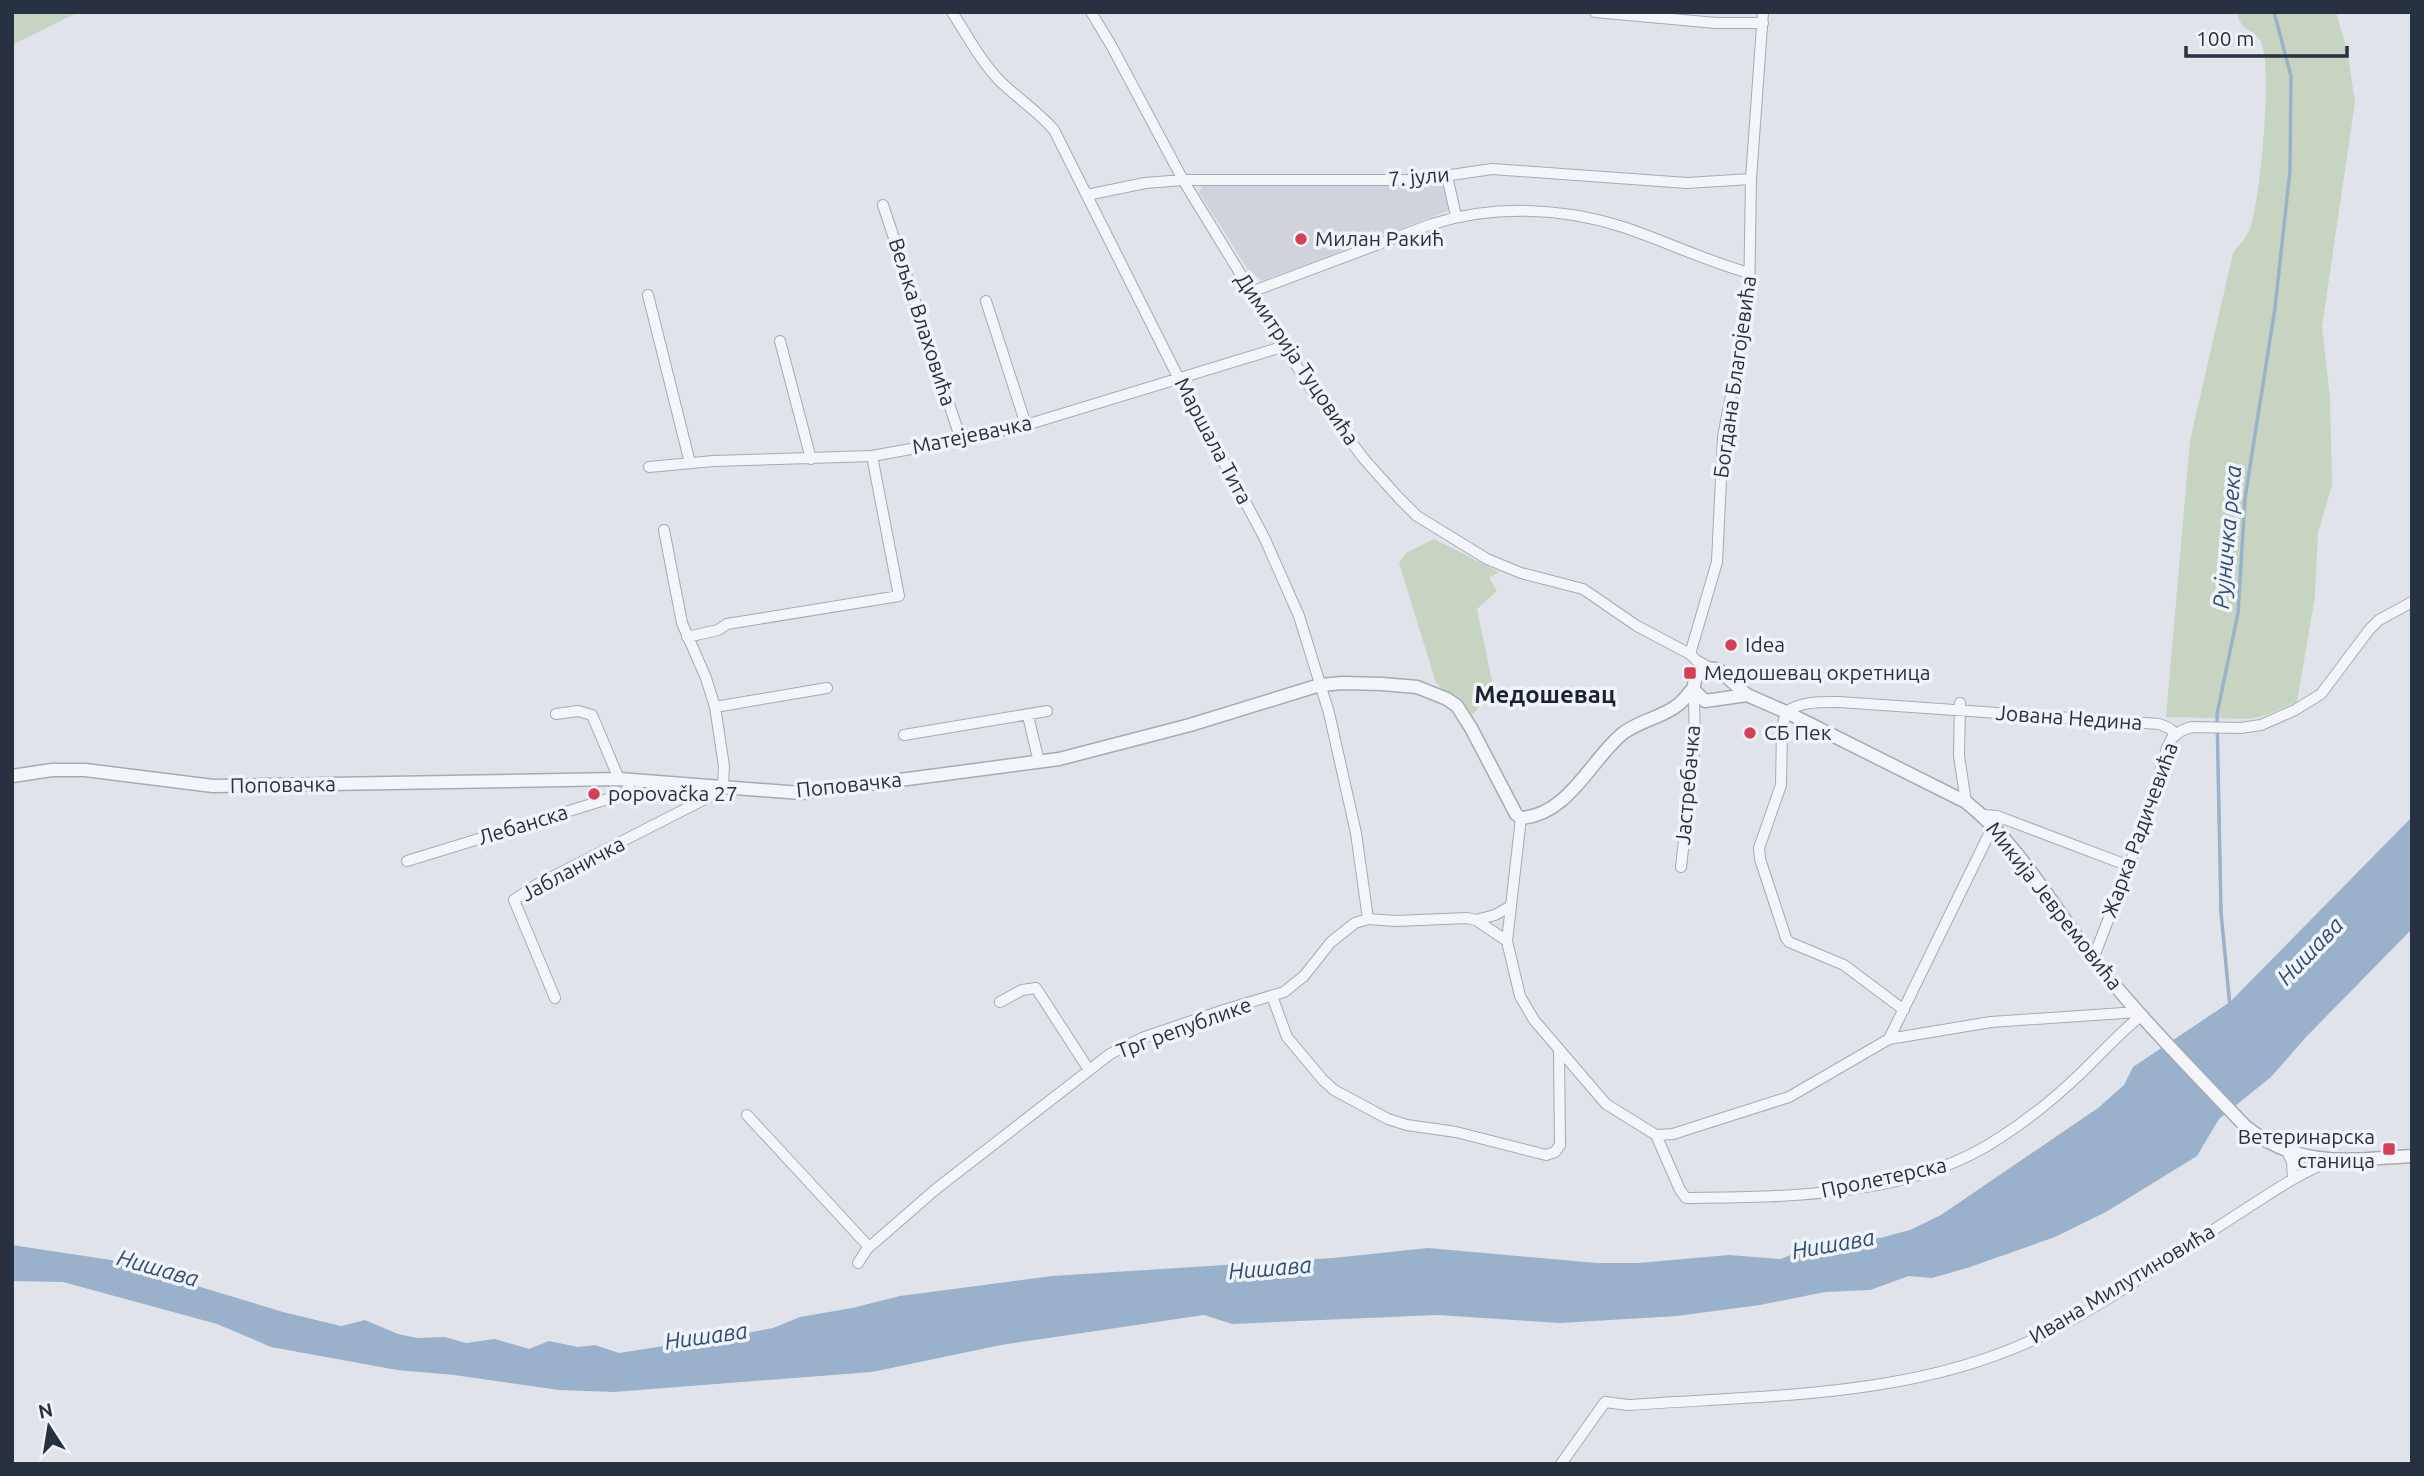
<svg xmlns="http://www.w3.org/2000/svg" width="2424" height="1476" font-family="Ubuntu,sans-serif">
<style>
.built{fill:#ced3dc}
.green{fill:#c6d4c1}
.water{fill:#9ab1cb}
.lines{fill:none;stroke-linecap:round;stroke-linejoin:round}
.stream{stroke:#9ab1cb;stroke-width:3.5}
.minor-casing{stroke:#a5abb4;stroke-width:12}
.tertiary-casing{stroke:#a5abb4;stroke-width:15}
.minor{stroke:#f3f5f8;stroke-width:10}
.tertiary{stroke:#f3f5f8;stroke-width:12}
.poi-dot{fill:#d44154;stroke:#f0f3f7;stroke-width:2.5}
.labels{text-anchor:middle;stroke-width:7;stroke-linejoin:round;paint-order:stroke}
.street-label{font-size:21px;fill:#283142;stroke:#f0f3f7}
.poi-label{font-size:21px;fill:#283142;stroke:#f0f3f7;text-anchor:start}
.water-label{font-size:23px;font-style:italic;fill:#304f78;stroke:#f0f3f7}
.quarter-label{font-size:24px;font-weight:bold;fill:#1a2233;stroke:#f0f3f7}
</style>
<rect width="100%" height="100%" fill="#e0e4ea"/>
<path class="built" d="M 1443,183 L 1450,210 L 1262,281 L 1247,268 L 1199,192 L 1202,186 Z"/>
<path class="green" d="M 12,12 L 79,12 L 12,45 Z
M 2237,12 L 2336,12 L 2347,50 L 2355,102 L 2322,327 L 2330,398 L 2332,485 L 2318,533 L 2315,596 L 2297,702 L 2266,715 L 2251,719 L 2166,717 L 2190,441 L 2233,253 C 2239,245 2248,236 2251,226 C 2260,198 2274,63 2260,40 C 2252,27 2241,33 2237,12 Z
M 1434,539 L 1499,572 L 1489,578 L 1497,591 L 1477,609 L 1494,691 L 1472,715 L 1436,683 L 1399,563 L 1406,553 Z"/>
<path class="water" d="M 2412,817 L 2412,929 L 2307,1036 L 2271,1077 L 2219,1119 L 2197,1156 L 2106,1212 L 2055,1237 L 1967,1268 L 1932,1278 L 1909,1276 L 1870,1290 L 1825,1292 L 1760,1305 L 1677,1316 L 1560,1323 L 1437,1315 L 1232,1324 L 1204,1315 L 1001,1345 L 872,1372 L 614,1392 L 559,1390 L 454,1375 L 397,1370 L 271,1347 L 217,1324 L 63,1282 L 12,1281 L 12,1245 L 111,1260 L 283,1312 L 341,1326 L 365,1320 L 398,1334 L 417,1338 L 445,1337 L 466,1343 L 495,1339 L 529,1349 L 549,1341 L 578,1347 L 595,1345 L 619,1353 L 702,1340 L 716,1345 L 731,1336 L 773,1328 L 800,1317 L 852,1308 L 900,1296 L 1052,1276 L 1333,1258 L 1428,1248 L 1597,1263 L 1638,1263 L 1729,1255 L 1781,1259 L 1809,1247 L 1829,1255 L 1845,1240 L 1880,1238 L 1910,1230 L 1941,1215 L 2098,1108 L 2124,1085 L 2133,1067 L 2230,1002 Z"/>
<g class="lines">
<path class="stream" d="M 2230,1007 L 2221,912 L 2217,714 L 2238,613 L 2245,498 L 2275,308 L 2290,170 L 2291,76 L 2274,12"/>
<defs>
<path id="minor" d="M 952,12 C 967,35 981,62 1000,81 C 1018,99 1038,111 1054,130 L 1179,379 L 1264,537 L 1299,616 L 1329,713 L 1356,833 L 1368,919
M 1091,12 L 1111,45 L 1183,180 L 1309,386 L 1364,459 L 1398,497 L 1417,516 L 1487,559 L 1521,573 L 1583,589 L 1637,626 L 1690,654 L 1696,660 L 1710,668
M 1595,12 L 1716,23 L 1763,23
M 1447,176 L 1456,216
M 1087,195 L 1145,183 L 1183,180 L 1417,180 L 1492,169 L 1687,183 L 1751,179
M 883,205 L 961,440
M 1251,292 L 1432,224 C 1493,205 1561,207 1623,227 C 1665,241 1706,261 1749,273
M 648,295 L 690,463
M 986,301 L 1026,425
M 780,341 L 811,459
M 649,467 L 713,461 L 872,456 L 961,440 L 1026,425 L 1285,346
M 687,637 L 718,630 L 727,624 L 899,596 L 872,456
M 1690,654 L 1717,562 L 1723,437 L 1749,302 L 1751,179 L 1763,12
M 1960,703 L 1959,756 L 1966,802
M 715,707 L 827,688
M 556,714 L 578,711 L 592,715 L 619,779
M 1028,716 L 1039,762
M 904,735 L 1047,711
M 1983,815 L 1997,816 L 2129,866
M 1521,818 L 1507,941 L 1520,996 L 1534,1020 L 1606,1104 L 1656,1135 L 1673,1134 L 1789,1097 L 1889,1039 L 1991,1022 L 2138,1012
M 407,861 L 624,794 L 629,786 L 630,780
M 1681,867 L 1695,743 L 1694,702
M 1476,920 L 1495,915 L 1511,906
M 2093,959 L 2129,866 L 2153,796 L 2167,748 L 2172,738 L 2181,731 L 2191,727 L 2240,728 L 2261,725 L 2295,710 L 2321,694 L 2369,630 L 2379,620 L 2412,602
M 1272,996 L 1287,1037 L 1323,1080 L 1334,1090 L 1388,1119 L 1407,1125 L 1456,1132 L 1546,1155 L 1555,1152 L 1560,1145 L 1559,1051
M 555,998 L 514,900 L 536,885 L 715,794 L 723,786 L 724,766 L 715,707 L 706,678 L 682,623 L 664,530
M 1000,1002 L 1022,990 L 1036,988 L 1089,1070
M 1904,1010 L 1844,965 L 1789,942 L 1786,938 L 1760,859 L 1759,848 L 1781,785 L 1782,729 L 1786,712 C 1802,701 1820,702 1839,702 L 2159,724 L 2169,728 L 2176,734
M 1889,1039 L 1993,826
M 747,1115 L 869,1247
M 1656,1135 L 1680,1190 L 1686,1198 C 1789,1197 1913,1197 2001,1137 C 2029,1119 2056,1097 2080,1074 C 2101,1054 2119,1033 2142,1015
M 2288,1153 L 2292,1162 L 2293,1179
M 858,1263 L 867,1249 L 936,1189 L 1110,1054 L 1142,1038 L 1224,1010 L 1284,992 L 1304,976 L 1331,942 L 1355,923 L 1368,919 L 1396,921 L 1467,918 L 1476,920 L 1507,941
M 1561,1464 L 1605,1402 L 1628,1405 C 1765,1395 1917,1398 2043,1335 C 2111,1301 2177,1253 2241,1212 C 2271,1193 2300,1172 2333,1160"/>
<path id="tertiary" d="M 1747,695 L 1705,701 L 1694,690 C 1693,674 1704,665 1719,670 L 1747,695 L 1786,712 L 1966,802 C 2019,844 2053,907 2094,960 C 2141,1019 2194,1072 2246,1127 C 2300,1169 2348,1160 2412,1156
M 12,776 L 52,770 L 85,770 L 213,786 L 619,779 L 801,793 L 1059,759 L 1190,725 L 1320,685 L 1343,683 L 1382,684 L 1417,687 L 1447,699 L 1457,706 L 1471,728 L 1516,814 L 1521,818 C 1568,815 1590,761 1622,734 C 1639,720 1663,718 1679,704 C 1685,699 1689,693 1694,687"/>
</defs>
<use href="#minor" class="minor-casing"/>
<use href="#tertiary" class="tertiary-casing"/>
<use href="#minor" class="minor"/>
<use href="#tertiary" class="tertiary"/>
</g>
<g class="poi-dot">
<circle cx="1301" cy="239" r="7"/>
<circle cx="1731" cy="645" r="7"/>
<rect x="1683" y="666" width="14" height="14" rx="3.5"/>
<circle cx="1750" cy="733" r="7"/>
<circle cx="594" cy="794" r="7"/>
<rect x="2382" y="1142" width="14" height="14" rx="3.5"/>
</g>
<g class="labels">
<g class="street-label">
<text transform="translate(1419 177) rotate(-5)" y="7">7. јули</text>
<text transform="translate(922 322) rotate(72)" y="7">Вељка Влаховића</text>
<text transform="translate(1297 359) rotate(56)" y="7">Димитрија Туцовића</text>
<text transform="translate(1735 377) rotate(-82)" y="7">Богдана Благојевића</text>
<text transform="translate(972 435) rotate(-12)" y="7">Матејевачка</text>
<text transform="translate(1213 441) rotate(62)" y="7">Маршала Тита</text>
<text transform="translate(2069 718) rotate(4)" y="7">Јована Недина</text>
<text transform="translate(283 785) rotate(-1)" y="7">Поповачка</text>
<text transform="translate(849 785) rotate(-6)" y="7">Поповачка</text>
<text transform="translate(1688 785) rotate(-85)" y="7">Јастребачка</text>
<text transform="translate(523 825) rotate(-17)" y="7">Лебанска</text>
<text transform="translate(2140 830) rotate(-70)" y="7">Жарка Радичевића</text>
<text transform="translate(573 869) rotate(-28)" y="7">Јабланичка</text>
<text transform="translate(2054 906) rotate(52)" y="7">Микија Јевремовића</text>
<text transform="translate(1184 1028) rotate(-20)" y="7">Трг републике</text>
<text transform="translate(1884 1178) rotate(-12)" y="7">Пролетерска</text>
<text transform="translate(2122 1284) rotate(-31)" y="7">Ивана Милутиновића</text>
</g>
<g class="poi-label">
<text x="1315" y="246">Милан Ракић</text>
<text x="1745" y="652">Idea</text>
<text x="1704" y="680">Медошевац окретница</text>
<text x="1764" y="740">СБ Пек</text>
<text x="608" y="801">popovačka 27</text>
<text x="2375" y="1144" text-anchor="end">Ветеринарска<tspan x="2375" dy="24">станица</tspan></text>
</g>
<g class="water-label">
<text transform="translate(2227 537) rotate(-85)" y="8">Рујничка река</text>
<text transform="translate(2310 951) rotate(-46)" y="8">Нишава</text>
<text transform="translate(1833 1244) rotate(-10)" y="8">Нишава</text>
<text transform="translate(158 1268) rotate(16)" y="8">Нишава</text>
<text transform="translate(1270 1268) rotate(-5)" y="8">Нишава</text>
<text transform="translate(706 1336) rotate(-8)" y="8">Нишава</text>
</g>
<g class="quarter-label">
<text x="1545" y="703">Медошевац</text>
</g>
</g>
<rect width="2424" height="1476" fill="none" stroke="#283142" stroke-width="28"/>
<g transform="translate(49 1427) rotate(348)" stroke="#f0f3f7" stroke-width="5" paint-order="stroke">
<path d="M0-5L12 26L0 18L-12 26Z" fill="#283142"/>
<text y="-10" font-size="19" font-weight="bold" text-anchor="middle" fill="#283142">N</text>
</g>
<path d="M2186 46v10h161v-10" fill="none" stroke="#283142" stroke-width="3.5"/>
<text x="2196" y="46" font-size="21" fill="#283142" stroke="#f0f3f7" stroke-width="5" paint-order="stroke">100 m</text>
</svg>
